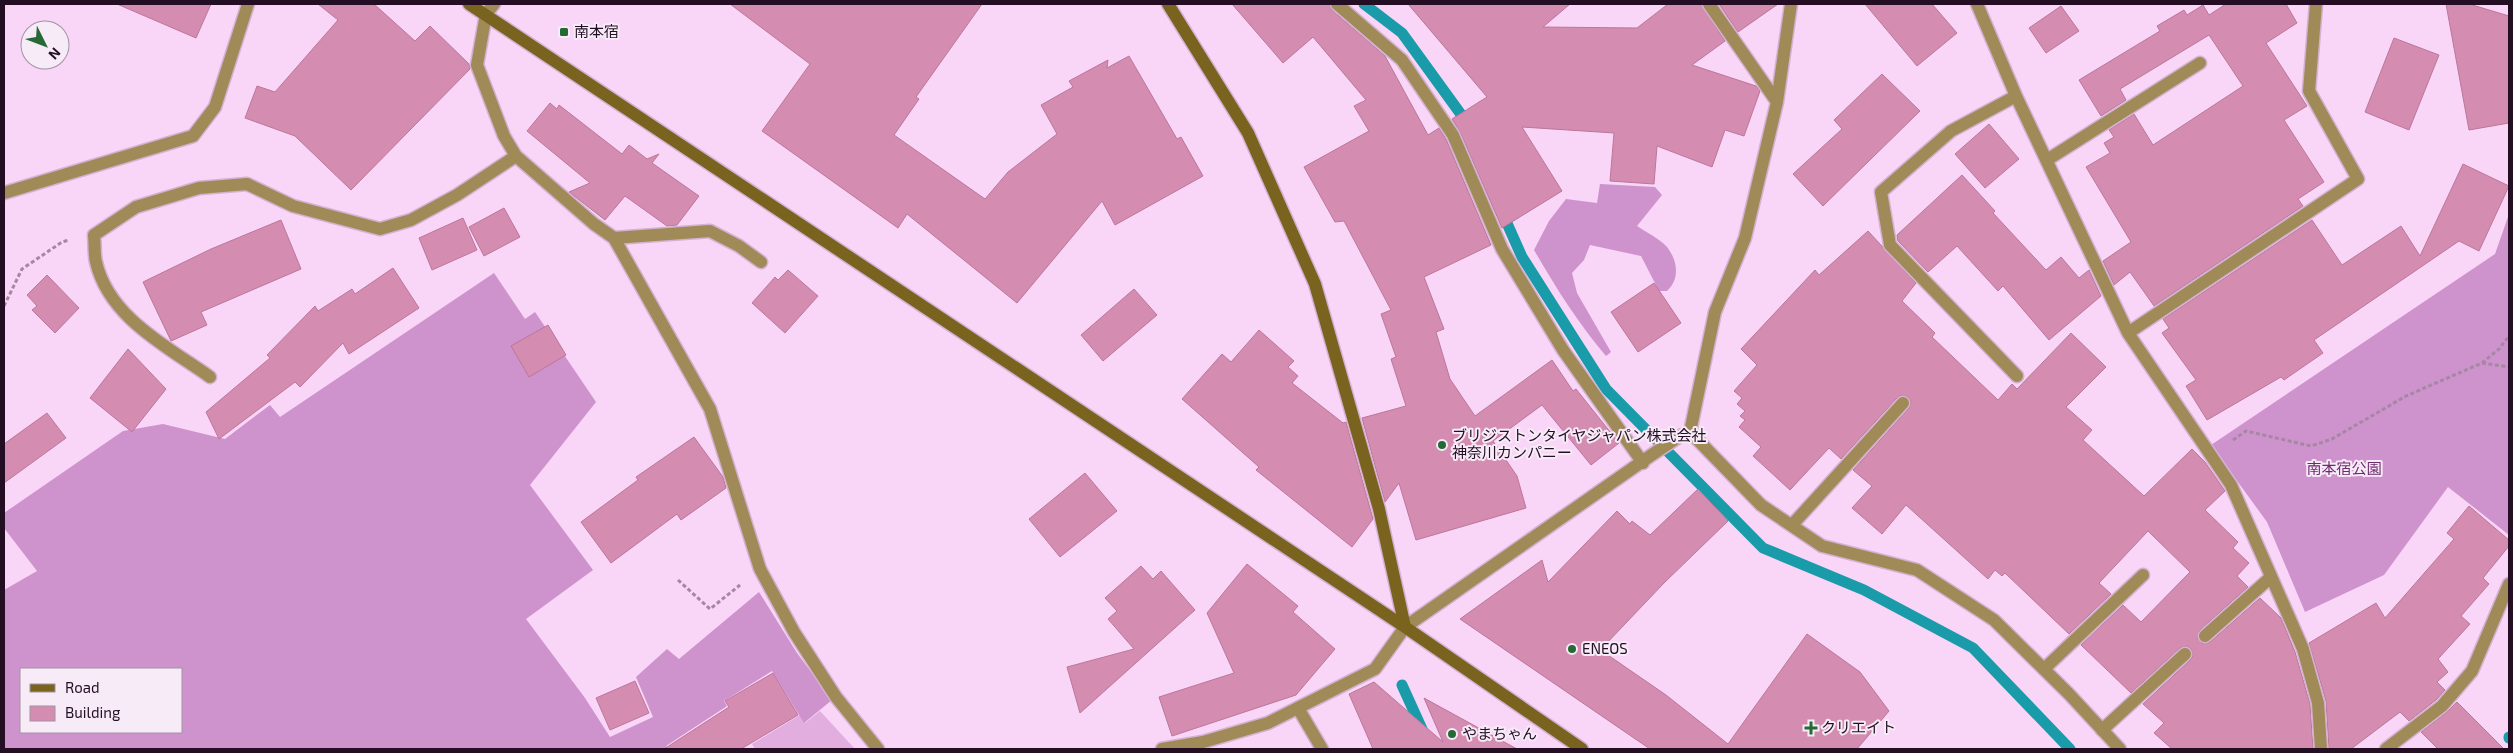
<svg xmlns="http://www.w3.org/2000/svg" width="2513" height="753" font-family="'Exo 2','Noto Sans JP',sans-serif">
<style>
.green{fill:#e2aee0}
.forest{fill:#ce93cc;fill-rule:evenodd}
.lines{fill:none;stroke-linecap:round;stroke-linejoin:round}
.stream{stroke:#199baa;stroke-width:11}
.building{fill:#d48cb1;stroke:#bd769b}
.lane-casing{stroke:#d2b1d1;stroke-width:15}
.street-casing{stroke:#d2b1d1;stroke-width:15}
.secondary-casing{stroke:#d2b1d1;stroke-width:15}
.path{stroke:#a587a4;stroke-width:3;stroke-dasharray:4 2.5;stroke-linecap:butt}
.lane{stroke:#a08b58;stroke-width:12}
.street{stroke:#a08b58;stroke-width:12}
.secondary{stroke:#7a621f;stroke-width:12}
.poi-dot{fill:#256934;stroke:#f7ebf7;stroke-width:2}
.labels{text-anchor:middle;stroke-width:4;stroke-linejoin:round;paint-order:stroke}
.poi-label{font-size:15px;fill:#230e23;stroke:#f7ebf7;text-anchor:start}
.park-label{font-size:15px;fill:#6f296f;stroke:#f7ebf7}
</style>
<rect width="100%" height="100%" fill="#f9d5f7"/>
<path class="green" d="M 820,711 L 855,749 L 755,749 L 752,744 L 800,715 L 805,723 Z"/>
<path class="forest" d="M 1600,184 L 1655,187 L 1662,195 L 1637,226 C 1646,232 1660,239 1667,247 C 1678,261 1680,279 1667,291 L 1659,291 L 1641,256 L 1590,245 L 1584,260 L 1572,273 L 1577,293 L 1611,352 L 1606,356 C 1578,323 1556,288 1534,250 L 1549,221 L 1566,199 L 1597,203 Z
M 2509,214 L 2509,535 L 2448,487 L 2384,575 L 2305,612 L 2267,522 L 2211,445 L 2495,254 Z
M 494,273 L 525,319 L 535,312 L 596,402 L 530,485 L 593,570 L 526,619 L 585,698 L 610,737 L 653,717 L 636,677 L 667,649 L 679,659 L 759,592 L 797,653 L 832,700 L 804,723 L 772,671 L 724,701 L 727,706 L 666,746 L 668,749 L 4,749 L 4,590 L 37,571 L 4,528 L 4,513 L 123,431 L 163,424 L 225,439 L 270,405 L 280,417 ZM 21,669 L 181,669 L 181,732 L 21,732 Z"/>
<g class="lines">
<path class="stream" d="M 1364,4 L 1402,33 L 1460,113 L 1466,128
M 1502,212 L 1522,257 L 1606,389 L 1763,548 L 1864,590 L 1973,648 L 2070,749
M 1402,685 L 1431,749
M 2509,737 L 2509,738"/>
</g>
<path class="building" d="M 117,4 L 211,4 L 196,38 Z
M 318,4 L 374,4 L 415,41 L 430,26 L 469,64 L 470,69 L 351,190 L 295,136 L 245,118 L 257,86 L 275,92 L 338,20 Z
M 730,4 L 982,4 L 916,97 L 919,99 L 894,135 L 985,199 L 1008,172 L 1057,134 L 1041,105 L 1073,87 L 1069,81 L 1108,60 L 1107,68 L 1129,56 L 1177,139 L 1181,137 L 1203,176 L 1115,225 L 1102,201 L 1017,303 L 907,214 L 898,228 L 762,131 L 810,64 Z
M 1232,4 L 1329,4 L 1332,10 L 1385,56 L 1428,135 L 1439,128 L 1446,139 L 1491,245 L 1424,277 L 1444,329 L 1436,332 L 1450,379 L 1475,416 L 1552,360 L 1573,391 L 1576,389 L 1619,443 L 1591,465 L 1542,405 L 1493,441 L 1517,476 L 1526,508 L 1416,540 L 1399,483 L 1385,502 L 1362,418 L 1406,406 L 1391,359 L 1396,357 L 1381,314 L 1391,310 L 1344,221 L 1335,222 L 1304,167 L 1369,131 L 1354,106 L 1366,100 L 1313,37 L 1283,63 Z
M 1408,4 L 1570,4 L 1543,27 L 1637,28 L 1668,4 L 1701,4 L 1725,41 L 1692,65 L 1756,86 L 1760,91 L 1744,136 L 1725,130 L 1712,167 L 1657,146 L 1654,184 L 1610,181 L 1614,133 L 1522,127 L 1562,191 L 1502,228 L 1460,132 L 1452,119 L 1487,97 Z
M 1719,4 L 1778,4 L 1738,32 Z
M 1865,4 L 1932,4 L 1957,33 L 1917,66 Z
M 2226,4 L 2286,4 L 2297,23 L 2266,43 L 2307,106 L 2284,120 L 2324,182 L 2298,199 L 2303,206 L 2154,306 L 2130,272 L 2114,285 L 2103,261 L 2131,242 L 2086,167 L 2110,153 L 2104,143 L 2114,137 L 2109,130 L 2134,114 L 2153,145 L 2243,86 L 2209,35 L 2120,89 L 2126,100 L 2101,116 L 2079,80 L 2160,31 L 2157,26 L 2184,10 L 2187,15 L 2203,5 L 2209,15 Z
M 2446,4 L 2469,4 L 2509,16 L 2509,123 L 2469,130 Z
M 2061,6 L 2079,31 L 2046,53 L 2029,28 Z
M 2394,38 L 2439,55 L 2409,130 L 2365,112 Z
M 1882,74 L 1920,111 L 1823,206 L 1793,174 L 1842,129 L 1834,120 Z
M 550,103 L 557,109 L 559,105 L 622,154 L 629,145 L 647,159 L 659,154 L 652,163 L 699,196 L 677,225 L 667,226 L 625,196 L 605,220 L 569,192 L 590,183 L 527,131 Z
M 1989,124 L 2019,159 L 1985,188 L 1955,154 Z
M 2463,164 L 2509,186 L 2479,251 L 2459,241 L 2314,340 L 2323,353 L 2284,380 L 2281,377 L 2207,420 L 2186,386 L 2196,380 L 2162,333 L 2169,328 L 2163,319 L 2312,220 L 2342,265 L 2401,226 L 2420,256 Z
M 1962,175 L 1995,211 L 1993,213 L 2046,270 L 2061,257 L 2079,278 L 2089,270 L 2101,296 L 2049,340 L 2003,286 L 1998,291 L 1957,246 L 1928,272 L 1898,241 L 1897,235 Z
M 504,208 L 520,237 L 484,256 L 469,227 Z
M 463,218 L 477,250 L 432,270 L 419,238 Z
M 281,220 L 301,269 L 201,312 L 207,325 L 171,341 L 143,282 L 211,249 Z
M 1868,231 L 1916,283 L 1902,301 L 1935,333 L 1932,337 L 1998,400 L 2012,384 L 2017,389 L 2071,333 L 2106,367 L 2066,407 L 2092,430 L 2083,440 L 2144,496 L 2192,449 L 2205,462 L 2225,491 L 2205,510 L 2238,542 L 2233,548 L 2249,563 L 2237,576 L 2248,587 L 2200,630 L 2197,638 L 2203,644 L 2210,642 L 2260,598 L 2281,618 L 2295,652 L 2310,704 L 2313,749 L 2172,749 L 2154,733 L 2164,723 L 2143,704 L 2190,660 L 2193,656 L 2191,649 L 2187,646 L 2180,648 L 2131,693 L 2081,645 L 2123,605 L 2141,622 L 2190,572 L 2148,531 L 2099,583 L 2111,594 L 2069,634 L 2005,573 L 2002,576 L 1995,570 L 1988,579 L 1906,505 L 1882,534 L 1852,508 L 1872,486 L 1853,470 L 1909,408 L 1911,401 L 1908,397 L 1901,395 L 1897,398 L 1841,459 L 1829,448 L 1790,490 L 1753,456 L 1761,447 L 1739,427 L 1745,420 L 1740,416 L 1745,411 L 1737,404 L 1742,398 L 1734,391 L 1757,365 L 1741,349 L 1815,270 L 1819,275 Z
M 393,268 L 419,308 L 349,354 L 343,343 L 300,387 L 295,382 L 219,439 L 206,412 L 270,358 L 267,355 L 315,306 L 318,311 L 352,289 L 355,294 Z
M 788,270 L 818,296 L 785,333 L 752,303 L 775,277 L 778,280 Z
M 47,275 L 79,308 L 55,333 L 32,310 L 37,306 L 27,295 Z
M 1654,283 L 1681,323 L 1638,352 L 1611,312 Z
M 1134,289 L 1157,315 L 1103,361 L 1081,335 Z
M 548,325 L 566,355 L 529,377 L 511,346 Z
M 1259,330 L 1294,361 L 1288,367 L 1298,376 L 1292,383 L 1343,423 L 1346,422 L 1373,519 L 1352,547 L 1256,470 L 1259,467 L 1182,399 L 1222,354 L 1231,362 Z
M 128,349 L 166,389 L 132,432 L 90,398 Z
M 47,413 L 66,438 L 4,483 L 4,444 Z
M 694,437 L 723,477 L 726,488 L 681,520 L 677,514 L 611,563 L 581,522 L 638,480 L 636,477 Z
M 1085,473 L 1117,511 L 1060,557 L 1029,519 Z
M 1698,489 L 1728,521 L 1664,583 L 1605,645 L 1609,647 L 1605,653 L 1666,695 L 1728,744 L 1807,634 L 1860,672 L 1889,711 L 1857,749 L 1650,749 L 1460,619 L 1542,560 L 1548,582 L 1617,511 L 1630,524 L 1632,521 L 1650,535 Z
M 2469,506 L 2509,540 L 2509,546 L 2483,578 L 2489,584 L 2461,616 L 2470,624 L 2438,659 L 2448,672 L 2437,682 L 2445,690 L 2436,700 L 2409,721 L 2400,712 L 2351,749 L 2329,749 L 2326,701 L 2309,643 L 2376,603 L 2385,618 L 2454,539 L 2447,533 Z
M 1247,564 L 1298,606 L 1293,612 L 1335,649 L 1296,695 L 1172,736 L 1159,697 L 1234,673 L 1207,613 Z
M 1141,566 L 1153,579 L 1161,571 L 1195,610 L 1080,713 L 1067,667 L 1134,649 L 1108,619 L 1117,611 L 1105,598 Z
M 773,673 L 798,715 L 741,749 L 664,749 L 729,707 L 725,701 Z
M 635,681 L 649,713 L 610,730 L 596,698 Z
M 1374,682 L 1443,742 L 1424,698 L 1517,749 L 1373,749 L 1349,694 Z
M 2457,702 L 2504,749 L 2438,749 L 2421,732 L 2447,712 Z"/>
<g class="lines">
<defs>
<path id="lane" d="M 2047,160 L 2200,63
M 4,193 L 193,136 L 215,107 L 248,4
M 614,238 L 710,231 L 739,246 L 761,262
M 210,377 C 168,347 109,318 96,262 C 94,254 95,244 94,235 L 136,207 L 199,188 L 247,184 L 293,206 L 380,229 L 411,220 L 457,195 L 516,156
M 1792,525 L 1903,403
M 2205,636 L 2271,577
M 2044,669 L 2143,575
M 1298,708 L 1322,749
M 2102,730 L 2185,654"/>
<path id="street" d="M 494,4 L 486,14 L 477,65 L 504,136 L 516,156 L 594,224 L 614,238 L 710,409 L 760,569 L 794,632 L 836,697 L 878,749
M 1337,4 L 1402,60 L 1453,135 L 1502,249 L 1563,350 L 1643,463
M 1709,4 L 1777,102
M 1977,4 L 2016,96 L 2128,333 L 2231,485 L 2303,649 L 2318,703 L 2321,749
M 2016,96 L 1951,131 L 1881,192 L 1890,245 L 2017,376
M 2128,333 L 2358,179 L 2309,91 L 2316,4
M 1690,432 L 1761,505 L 1822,546 L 1917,570 L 1994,620 L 2069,694 L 2120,749
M 1690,432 L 1715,312 L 1745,238 L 1777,102 L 1791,4
M 1162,749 L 1203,742 L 1268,723 L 1375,669 L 1405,627 L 1653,454 L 1680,436 L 1690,432
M 2386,749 L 2442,706 L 2472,671 L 2509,584"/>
<path id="secondary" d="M 469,4 L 1405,627 L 1582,749
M 1168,4 L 1248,133 L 1315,284 L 1379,509 L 1405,627"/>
</defs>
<use href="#lane" class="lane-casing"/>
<use href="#street" class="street-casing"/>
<use href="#secondary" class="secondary-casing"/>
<path class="path" d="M 4,306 L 22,269 L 62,242 L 69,240
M 2482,363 L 2509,367
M 2233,440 L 2246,431 L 2311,446 L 2332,439 L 2406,396 L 2482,363 L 2499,349 L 2509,336
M 678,580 L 710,609 L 740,585"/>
<use href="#lane" class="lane"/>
<use href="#street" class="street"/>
<use href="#secondary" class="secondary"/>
</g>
<g class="poi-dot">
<rect x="559" y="27" width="10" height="10" rx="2.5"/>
<circle cx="1442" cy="445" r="5"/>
<circle cx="1572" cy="649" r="5"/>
<path d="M1808.5 720.5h5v5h5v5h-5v5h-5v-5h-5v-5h5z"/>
<circle cx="1452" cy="734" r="5"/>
</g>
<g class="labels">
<g class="poi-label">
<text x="574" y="37">南本宿</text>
<text x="1452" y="441">ブリジストンタイヤジャパン株式会社<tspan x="1452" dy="17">神奈川カンパニー</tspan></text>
<text x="1582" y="654">ENEOS</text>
<text x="1821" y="733">クリエイト</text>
<text x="1462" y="739">やまちゃん</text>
</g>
<g class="park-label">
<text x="2344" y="474">南本宿公園</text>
</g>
</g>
<rect width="2513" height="753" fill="none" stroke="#230e23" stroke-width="10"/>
<rect x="20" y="668" width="162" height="65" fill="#f7ebf7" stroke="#a293a2"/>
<rect x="30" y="684" width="25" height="8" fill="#7a621f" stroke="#a293a2"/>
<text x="65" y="693" font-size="15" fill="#230e23">Road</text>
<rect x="30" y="706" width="25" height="15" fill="#d48cb1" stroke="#a293a2"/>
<text x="65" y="718" font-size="15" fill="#230e23">Building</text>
<g transform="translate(45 45) rotate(132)"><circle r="24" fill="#f7ebf7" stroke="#a293a2"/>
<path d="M0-4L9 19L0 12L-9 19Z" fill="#256934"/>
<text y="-8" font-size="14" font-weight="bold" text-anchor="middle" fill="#230e23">N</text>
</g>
</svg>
